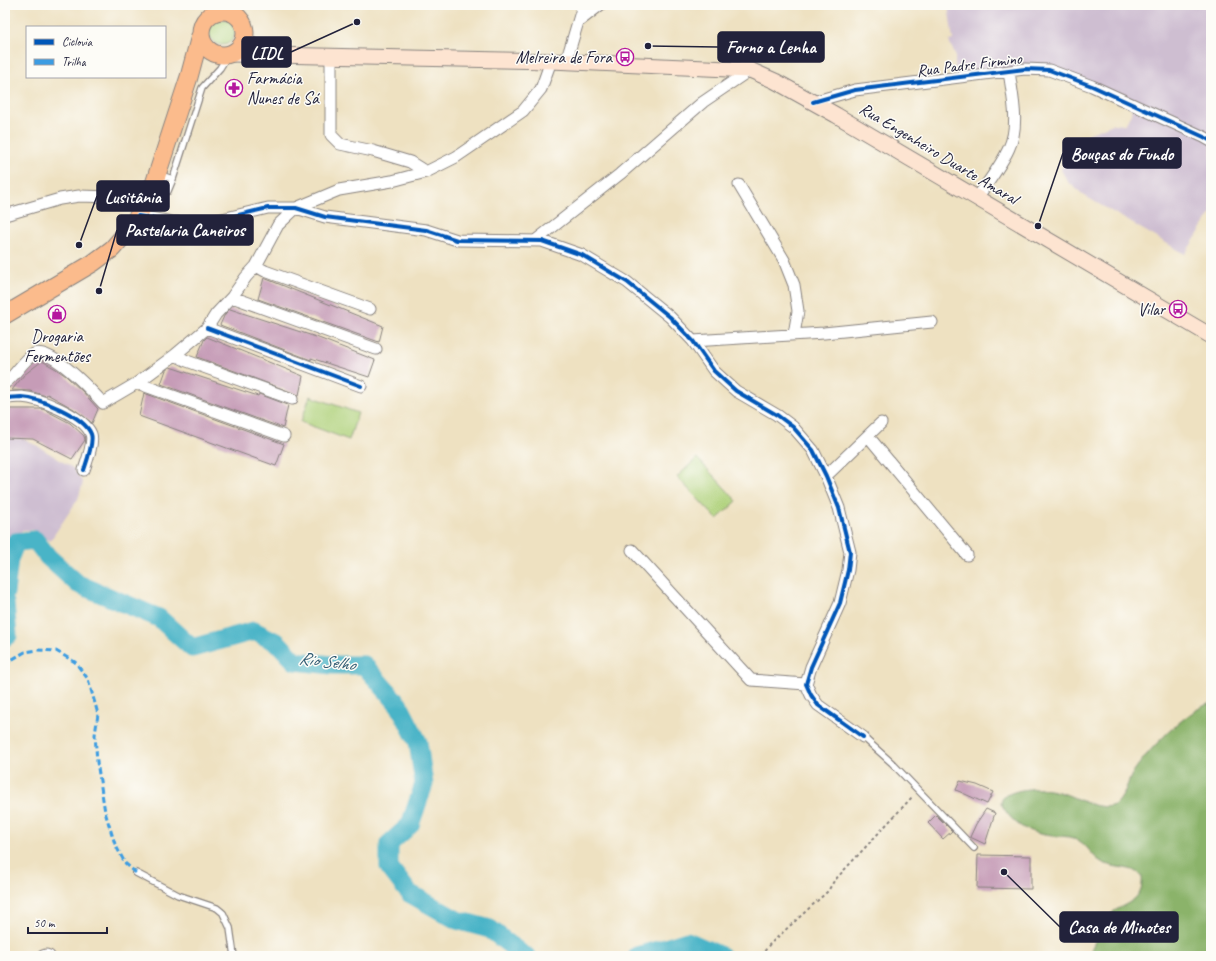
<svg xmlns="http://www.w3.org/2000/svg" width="1216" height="961" font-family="Caveat,sans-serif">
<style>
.industrial{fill:#cebed1}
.green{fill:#afd17a;stroke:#687a5a}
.forest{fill:#8bb36a;stroke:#566a52}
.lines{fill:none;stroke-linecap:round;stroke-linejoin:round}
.river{stroke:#49b4c7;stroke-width:19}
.building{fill:#c69cb7}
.service-casing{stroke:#88827e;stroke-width:8}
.minor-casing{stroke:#88827e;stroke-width:13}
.secondary-casing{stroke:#88827e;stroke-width:17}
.primary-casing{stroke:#88827e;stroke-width:19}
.path{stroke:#88827e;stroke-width:2;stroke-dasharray:3 3;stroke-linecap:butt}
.service{stroke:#fff;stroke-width:5.5}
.minor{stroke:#fff;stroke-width:11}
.secondary{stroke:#fde4d1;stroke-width:15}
.primary{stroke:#fbbb8c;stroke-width:17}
.quiet{stroke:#3c9ce2;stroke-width:3;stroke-dasharray:6 3;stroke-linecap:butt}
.cycleway-casing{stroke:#fdfcf7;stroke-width:6}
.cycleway{stroke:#0057b8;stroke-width:4}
.labels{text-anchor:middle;stroke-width:3;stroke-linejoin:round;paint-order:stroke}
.poi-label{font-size:17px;fill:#22223b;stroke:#fdfcf7;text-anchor:end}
.street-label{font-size:17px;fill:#22223b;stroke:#fdfcf7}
.water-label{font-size:18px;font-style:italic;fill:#325c73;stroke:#fdfcf7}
.leader{fill:none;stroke:#22223b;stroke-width:1.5}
.callout-dot{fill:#22223b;stroke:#fdfcf7;stroke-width:1.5}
.callout{fill:#22223b;stroke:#22223b;stroke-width:1.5}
.callout-label{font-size:18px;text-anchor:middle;font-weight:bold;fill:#fff}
</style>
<rect width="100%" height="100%" fill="#fdfcf7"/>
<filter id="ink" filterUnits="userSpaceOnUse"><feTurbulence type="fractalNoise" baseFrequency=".025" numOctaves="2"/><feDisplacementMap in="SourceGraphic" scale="8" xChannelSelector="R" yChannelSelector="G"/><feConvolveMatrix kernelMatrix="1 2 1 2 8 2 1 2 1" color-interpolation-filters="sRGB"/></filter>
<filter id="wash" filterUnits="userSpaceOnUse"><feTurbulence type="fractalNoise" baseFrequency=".012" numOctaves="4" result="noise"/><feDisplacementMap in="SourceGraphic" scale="16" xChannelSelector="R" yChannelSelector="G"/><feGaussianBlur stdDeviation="0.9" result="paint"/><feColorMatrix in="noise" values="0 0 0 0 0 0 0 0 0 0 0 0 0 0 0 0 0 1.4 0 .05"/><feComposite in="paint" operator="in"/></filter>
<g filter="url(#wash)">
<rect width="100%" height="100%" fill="#eee1c1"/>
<path class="industrial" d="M 948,5 L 1200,5 L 1211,8 L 1211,214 L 1185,254 L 1085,196 L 1068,182 L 1061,170 L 1071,147 L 1088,134 L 1113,124 L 1125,125 L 1131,114 L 1132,107 L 1054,74 L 955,76 L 955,55 L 949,41 L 953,40 Z
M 5,438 L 23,439 L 35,445 L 36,445 L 73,468 L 83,483 L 78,499 L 50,541 L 34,530 L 23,530 L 8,541 L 6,541 L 5,542 Z"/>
<path class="green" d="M209 32a13 13 0 1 1 26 0a13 13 0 1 1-26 0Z
M 310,396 L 358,413 L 349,440 L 301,422 Z
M 697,458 L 737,501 L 717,519 L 677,477 Z"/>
<path class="forest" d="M 1211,703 L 1211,951 L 1204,956 L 1086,956 L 1090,952 C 1096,940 1103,921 1113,912 C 1122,905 1137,902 1141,889 C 1142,885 1143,878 1141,875 C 1135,867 1114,868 1106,864 C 1091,859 1089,843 1073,838 C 1067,836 1059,836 1052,836 C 1028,833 1012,825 1001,803 L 1003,797 C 1022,786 1044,787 1065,794 C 1079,799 1099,811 1114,805 C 1124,801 1128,779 1134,771 C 1148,750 1187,710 1211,703 Z"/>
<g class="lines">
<path class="river" d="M 5,593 L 9,559 L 16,542 L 35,540 L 48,557 L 78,584 L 159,618 L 192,648 L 254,631 L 278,643 L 295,661 L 332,665 L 364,665 L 399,705 L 418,742 L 424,784 L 410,825 L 389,844 L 389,867 L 409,893 L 457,920 L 490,929 L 524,956 L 526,956
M 5,603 L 8,635 L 5,637
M 637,956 L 662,949 L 687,941 L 721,956"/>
</g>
<g id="blocks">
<path class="building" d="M 264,278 L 383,326 L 379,342 L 258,299 Z
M 230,309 L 316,337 L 375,360 L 369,377 L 311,358 L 311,360 L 220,325 L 225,314 Z
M 207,337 L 303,376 L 299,395 L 197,357 L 204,340 Z
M 42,361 L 56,369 L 66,376 L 83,392 L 98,409 L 92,423 L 74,409 L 47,394 L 46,396 L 30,391 L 12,390 L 24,375 Z
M 170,367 L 258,396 L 259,394 L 288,405 L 283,428 L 161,384 L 166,370 Z
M 144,393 L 284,444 L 276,466 L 139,416 Z
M 5,409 L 42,409 L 47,411 L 70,423 L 84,436 L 85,440 L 72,459 L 33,439 L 5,438 Z
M 960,781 L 977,785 L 993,792 L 987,804 L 956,790 Z
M 986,809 L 995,813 L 985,844 L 970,837 L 976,824 Z
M 936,815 L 952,831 L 943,839 L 928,823 Z
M 978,855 L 1031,856 L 1031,889 L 977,888 Z"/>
</g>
</g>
<g filter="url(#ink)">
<use href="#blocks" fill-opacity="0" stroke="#88827e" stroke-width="1"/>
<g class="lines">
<defs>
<path id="service" d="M 160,175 L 173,179 L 202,88 L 220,68 L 228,55
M 168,191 L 173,179
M 863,737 L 892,763 L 974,848
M 136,873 L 178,895 L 217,908 L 223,913 L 230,928 L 234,956"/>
<path id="minor" d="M 578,22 L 600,5
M 331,57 L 331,135 L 340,144 L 373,151 L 410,162 L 426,172
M 566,62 L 583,5
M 813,102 L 855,90 L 1025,69 L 1049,70 L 1092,86 L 1204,137 L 1211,141
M 739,185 L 784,260 L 794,285 L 798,311 L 794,334
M 977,198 C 988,182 1001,166 1009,148 C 1020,125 1012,95 1009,71
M 5,215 L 60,199 L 79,196 L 148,198
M 138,216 L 172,222 L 201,224 L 268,208 L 296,208 L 325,217 L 426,230 L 457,240 L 542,241 L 582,255 L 627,282 L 670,317 L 693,341 L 714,371 L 726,382 L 736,391 L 777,415 L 793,427 L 813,450 L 826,476 L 839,508 L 850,552 L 848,570 L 840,603 L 811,667 L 806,684 L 811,695 L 818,705 L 863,737
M 535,241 L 620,174 L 703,102 L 750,70
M 256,266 L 265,271 L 370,309
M 232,297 L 376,349
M 207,328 L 361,386
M 693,341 L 824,333 L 932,322
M 175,355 L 187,361 L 292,399
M 5,383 C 16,375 22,361 34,354 C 50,346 92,391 103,403 L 137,383 L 175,355 L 207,328 L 216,314 L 232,297 L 246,277 L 256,266 L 278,225 L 296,208 L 339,190 L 392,181 L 426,172 L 456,157 L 523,111 L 541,89 L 551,61
M 137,383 L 284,436
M 5,398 C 10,398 16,397 21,397 C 39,398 84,416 91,434 C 94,442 87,461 84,470
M 868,436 L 967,555
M 826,476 L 881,423
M 632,550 L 751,680 L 806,684
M 43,956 L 46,955 L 49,956"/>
<path id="secondary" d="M 245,38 C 250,46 256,50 265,54
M 231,54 L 551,61 L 750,70 L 775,81 L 836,115 L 1211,336"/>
<path id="primary" d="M201 33a22 22 0 1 1 44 0a22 22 0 1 1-44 0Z
M 5,315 L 93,263 L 112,249 L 132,226 L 148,198 L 155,181 L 189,77 L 200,36"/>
</defs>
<use href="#service" class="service-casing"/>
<use href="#minor" class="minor-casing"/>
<use href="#secondary" class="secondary-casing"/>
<use href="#primary" class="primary-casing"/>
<path class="path" d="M 761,956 L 769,945 L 828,891 L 834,881 L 913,796"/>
<use href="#service" class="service"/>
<use href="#minor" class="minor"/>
<use href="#secondary" class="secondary"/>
<use href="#primary" class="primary"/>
<path class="quiet" d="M 5,664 L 11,660 L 25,652 L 37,650 L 56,651 L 75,662 L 88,679 L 98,714 L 95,735 L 97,762 L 105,812 L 115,844 L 125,863 L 136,873"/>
<defs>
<path id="cycleway" d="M 813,102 L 855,90 L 1025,69 L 1049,70 L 1092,86 L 1204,137 L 1211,141
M 138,216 L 172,222 L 201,224 L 268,208 L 296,208 L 325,217 L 426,230 L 457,240 L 542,241 L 582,255 L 627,282 L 670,317 L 693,341 L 714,371 L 726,382 L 736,391 L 777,415 L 793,427 L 813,450 L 826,476 L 839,508 L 850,552 L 848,570 L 840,603 L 811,667 L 806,684 L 811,695 L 818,705 L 863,737
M 207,328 L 361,386
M 5,398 C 10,398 16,397 21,397 C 39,398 84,416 91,434 C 94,442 87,461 84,470"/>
</defs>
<use href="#cycleway" class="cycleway-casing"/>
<use href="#cycleway" class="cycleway"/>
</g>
</g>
<defs>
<symbol id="bus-ring" viewBox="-11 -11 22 22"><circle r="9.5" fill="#fdfcf7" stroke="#b5179e" stroke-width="1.5"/><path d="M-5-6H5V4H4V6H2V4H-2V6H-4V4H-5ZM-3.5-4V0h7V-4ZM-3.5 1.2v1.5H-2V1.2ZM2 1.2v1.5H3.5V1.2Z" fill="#b5179e"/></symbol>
<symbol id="pharmacy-ring" viewBox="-11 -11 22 22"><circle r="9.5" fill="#fdfcf7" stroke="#b5179e" stroke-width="1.5"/><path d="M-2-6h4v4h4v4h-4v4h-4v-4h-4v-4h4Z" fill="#b5179e"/></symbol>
<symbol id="shop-ring" viewBox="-11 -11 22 22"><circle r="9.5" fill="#fdfcf7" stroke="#b5179e" stroke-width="1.5"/><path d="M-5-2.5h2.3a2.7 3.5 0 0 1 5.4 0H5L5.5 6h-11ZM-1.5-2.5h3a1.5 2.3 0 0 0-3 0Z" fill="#b5179e"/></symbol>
</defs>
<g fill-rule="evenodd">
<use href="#bus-ring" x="615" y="47" width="20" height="20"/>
<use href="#pharmacy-ring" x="224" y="78" width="20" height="20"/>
<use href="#bus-ring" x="1168" y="299" width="20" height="20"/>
<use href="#shop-ring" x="47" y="304" width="20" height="20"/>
</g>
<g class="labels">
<g class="poi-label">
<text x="612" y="63">Melreira de Fora</text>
<text x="247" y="84" text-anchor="start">Farmácia<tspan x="247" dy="20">Nunes de Sá</tspan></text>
<text x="1165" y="315">Vilar</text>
<text x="57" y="342" text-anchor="middle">Drogaria<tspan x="57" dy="20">Fermentões</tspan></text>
</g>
<g class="street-label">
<text transform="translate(969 64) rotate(-7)" y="6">Rua Padre Firmino</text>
<text transform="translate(939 153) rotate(31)" y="6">Rua Engenheiro Duarte Amaral</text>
</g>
<g class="water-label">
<text transform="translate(327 661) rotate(7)" y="6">Rio Selho</text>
</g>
</g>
<path class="leader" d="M648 46L718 47M357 22L291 52M1038 226L1063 153M79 245L97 196M99 291L117 230M1004 872L1060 927"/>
<g class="callout-dot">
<circle cx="648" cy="46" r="4"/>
<circle cx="357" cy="22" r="4"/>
<circle cx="1038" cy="226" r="4"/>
<circle cx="79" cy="245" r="4"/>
<circle cx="99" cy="291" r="4"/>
<circle cx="1004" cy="872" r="4"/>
</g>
<g class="callout">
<rect x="718" y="32" width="106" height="30" rx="4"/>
<rect x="242" y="37" width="49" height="30" rx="4"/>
<rect x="1063" y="138" width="118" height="30" rx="4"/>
<rect x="97" y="181" width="72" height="30" rx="4"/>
<rect x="117" y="215" width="136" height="30" rx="4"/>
<rect x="1060" y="912" width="118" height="30" rx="4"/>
</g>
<g class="callout-label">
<text x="771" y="53">Forno a Lenha</text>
<text x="267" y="59">LIDL</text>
<text x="1122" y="160">Bouças do Fundo</text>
<text x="133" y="203">Lusitânia</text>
<text x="185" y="236">Pastelaria Caneiros</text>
<text x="1119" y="933">Casa de Minotes</text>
</g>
<rect width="1216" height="961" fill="none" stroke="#fdfcf7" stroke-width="20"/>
<rect x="26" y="26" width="140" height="52" fill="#fdfcf7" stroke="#a5a5ac"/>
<rect x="34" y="39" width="20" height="6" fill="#0057b8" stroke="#a5a5ac"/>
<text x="62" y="46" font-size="12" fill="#22223b">Ciclovia</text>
<rect x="34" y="59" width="20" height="6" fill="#3c9ce2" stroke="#a5a5ac"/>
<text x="62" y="66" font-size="12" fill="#22223b">Trilha</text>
<path d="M28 927v6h79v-6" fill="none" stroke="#22223b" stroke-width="2"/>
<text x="34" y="927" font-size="12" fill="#22223b" stroke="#fdfcf7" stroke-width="3" paint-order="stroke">50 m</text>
</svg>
